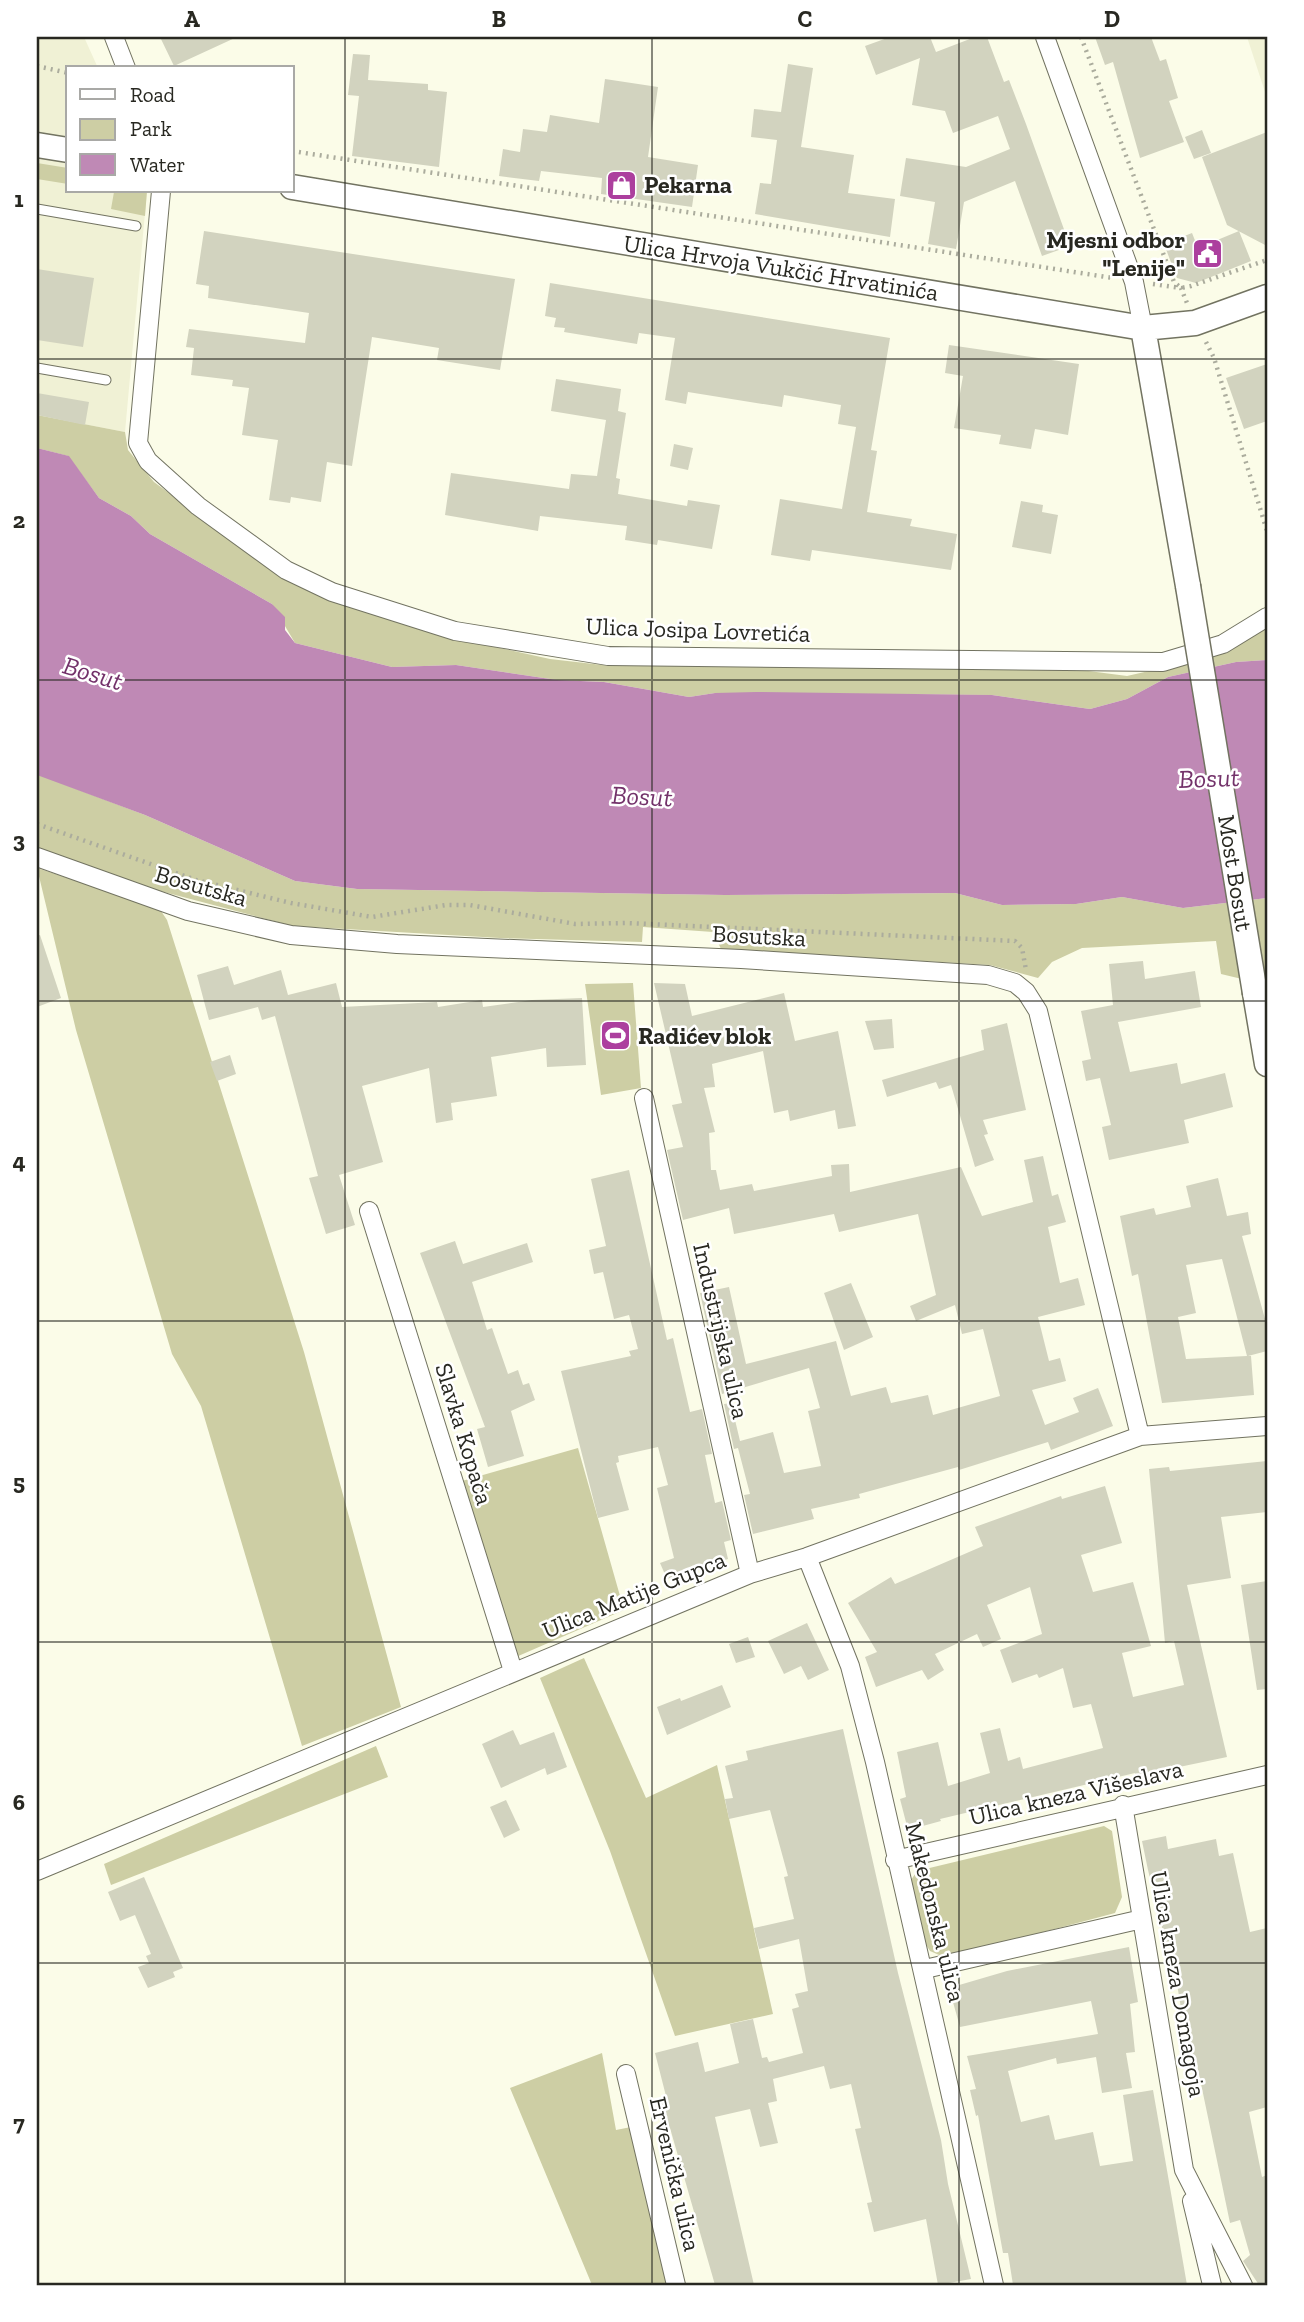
<svg xmlns="http://www.w3.org/2000/svg" width="1304" height="2322" font-family="'Zilla Slab',serif">
<style>
.built{fill:#f0f1d5}
.green{fill:#cdcea4}
.water{fill:#bf89b5}
.building{fill:#d2d3bf;fill-rule:evenodd}
.lines{fill:none;stroke-linecap:round;stroke-linejoin:round}
.service-casing{stroke:#727361;stroke-width:11}
.minor-casing{stroke:#727361;stroke-width:20}
.secondary-casing{stroke:#727361;stroke-width:27}
.path{stroke:#abac9d;stroke-width:4.5;stroke-dasharray:2 5;stroke-linecap:butt}
.service{stroke:#fff;stroke-width:9}
.minor{stroke:#fff;stroke-width:18}
.secondary{stroke:#fff;stroke-width:24}
.secondary-bridge-casing{stroke:#727361;stroke-width:27;stroke-linecap:butt}
.secondary-bridge{stroke:#fff;stroke-width:24}
.grid{fill:none;stroke:#282821;stroke-width:2;stroke-opacity:0.55}
.labels{text-anchor:middle;stroke-width:5;stroke-linejoin:round;paint-order:stroke}
.poi-label{font-size:24px;font-weight:bold;fill:#282821;stroke:#fff;text-anchor:start}
.street-label{font-size:24px;fill:#282821;stroke:#fff}
.water-label{font-size:26px;font-style:italic;fill:#73326a;stroke:#fff}
.neatline{fill:none;stroke:#282821;stroke-width:2.5}
.grid-label{font-size:23px;text-anchor:middle;font-weight:bold;fill:#282821}
</style>
<rect width="100%" height="100%" fill="#fbfce8"/>
<path class="built" d="M 37,37 L 84,37 L 98,68 L 68,68 L 68,191 L 147,191 L 125,432 L 37,415 Z
M 1247,37 L 1267,37 L 1267,98 Z"/>
<path class="green" d="M 37,163 L 68,168 L 68,184 L 37,179 Z
M 110,191 L 147,191 L 145,216 L 111,209 L 114,192 Z
M 37,415 L 125,432 L 128,450 L 154,482 L 267,565 L 441,635 L 550,659 L 611,666 L 953,666 L 1081,670 L 1127,676 L 1219,655 L 1267,625 L 1267,660 L 1236,662 L 1168,677 L 1127,699 L 1090,709 L 992,695 L 715,693 L 689,697 L 604,682 L 557,680 L 456,665 L 392,667 L 295,643 L 272,604 L 150,534 L 131,516 L 99,498 L 68,456 L 37,448 Z
M 37,774 L 145,815 L 295,881 L 357,889 L 725,895 L 955,893 L 1002,905 L 1076,904 L 1122,897 L 1183,908 L 1267,898 L 1267,985 L 1221,974 L 1216,941 L 1082,948 L 1052,962 L 1038,978 L 990,965 L 721,949 L 713,932 L 643,927 L 642,942 L 500,938 L 293,926 L 145,887 L 37,848 Z
M 37,868 L 159,908 L 167,920 L 304,1352 L 401,1707 L 302,1746 L 201,1406 L 172,1354 L 76,1030 Z
M 633,983 L 641,1088 L 601,1095 L 585,984 Z
M 578,1448 L 624,1610 L 516,1657 L 462,1481 Z
M 584,1658 L 646,1798 L 717,1765 L 773,2014 L 675,2036 L 610,1851 L 540,1678 Z
M 376,1746 L 388,1777 L 111,1885 L 104,1864 Z
M 1104,1826 L 1112,1831 L 1122,1897 L 1115,1913 L 946,1958 L 930,1951 L 925,1943 L 911,1880 L 917,1871 Z
M 602,2053 L 616,2130 L 631,2127 L 668,2285 L 592,2285 L 510,2088 Z"/>
<path class="water" d="M 37,448 L 69,456 L 99,498 L 131,516 L 150,534 L 272,604 L 285,617 L 285,630 L 295,643 L 392,667 L 456,665 L 557,680 L 604,682 L 689,697 L 715,693 L 756,692 L 992,695 L 1090,709 L 1127,699 L 1168,677 L 1236,662 L 1267,660 L 1267,898 L 1183,908 L 1122,897 L 1076,904 L 1002,905 L 955,893 L 725,895 L 357,889 L 295,881 L 145,815 L 37,775 Z"/>
<path class="building" d="M 160,37 L 237,37 L 174,66 Z
M 890,37 L 930,37 L 936,52 L 975,37 L 987,37 L 1004,82 L 1009,80 L 1026,124 L 1070,246 L 1042,256 L 1015,181 L 964,202 L 956,249 L 928,244 L 935,202 L 900,196 L 906,158 L 966,167 L 1010,149 L 998,116 L 953,133 L 945,111 L 912,105 L 920,58 L 876,75 L 865,46 Z
M 1095,37 L 1151,37 L 1160,61 L 1166,59 L 1178,98 L 1169,101 L 1184,142 L 1140,158 L 1113,62 L 1105,65 Z
M 353,54 L 370,55 L 368,80 L 428,84 L 428,90 L 447,92 L 439,167 L 352,156 L 359,96 L 348,95 Z
M 788,64 L 813,68 L 801,147 L 854,155 L 848,193 L 895,199 L 890,237 L 755,214 L 760,183 L 771,184 L 777,140 L 751,137 L 754,109 L 781,112 Z
M 605,79 L 658,87 L 648,157 L 698,165 L 692,207 L 601,194 L 602,178 L 541,171 L 539,181 L 499,176 L 503,149 L 520,152 L 523,129 L 547,132 L 550,115 L 599,123 Z
M 1202,130 L 1211,153 L 1194,159 L 1185,137 Z
M 1267,132 L 1267,246 L 1227,225 L 1202,157 Z
M 204,231 L 515,279 L 500,370 L 437,360 L 439,348 L 372,337 L 352,466 L 327,462 L 321,502 L 291,497 L 290,503 L 269,500 L 278,440 L 242,435 L 249,388 L 232,386 L 233,380 L 191,375 L 194,348 L 186,347 L 189,329 L 305,343 L 309,313 L 208,298 L 209,286 L 196,284 Z
M 1239,231 L 1251,261 L 1196,283 L 1177,278 L 1164,244 L 1192,233 L 1198,248 Z
M 37,269 L 94,278 L 83,347 L 37,340 Z
M 550,283 L 890,338 L 871,450 L 877,451 L 867,512 L 912,519 L 910,526 L 957,534 L 951,570 L 812,550 L 810,561 L 771,555 L 780,499 L 842,509 L 856,427 L 838,424 L 841,405 L 784,395 L 782,407 L 688,392 L 686,404 L 665,400 L 675,338 L 639,333 L 637,344 L 564,332 L 565,328 L 554,327 L 556,318 L 545,316 Z
M 949,345 L 1079,364 L 1068,435 L 1035,429 L 1031,449 L 999,444 L 1001,435 L 954,428 L 963,376 L 945,373 Z
M 1267,364 L 1267,421 L 1244,429 L 1226,378 Z
M 556,379 L 621,389 L 618,411 L 626,413 L 616,478 L 620,479 L 618,494 L 687,506 L 688,500 L 720,505 L 712,549 L 658,540 L 657,545 L 625,540 L 627,526 L 540,516 L 538,531 L 445,515 L 451,473 L 569,489 L 571,474 L 597,476 L 606,420 L 551,411 Z
M 37,393 L 89,402 L 85,425 L 37,415 Z
M 674,444 L 693,448 L 688,470 L 670,466 Z
M 1021,501 L 1043,505 L 1042,512 L 1058,515 L 1051,554 L 1012,547 Z
M 40,935 L 61,998 L 37,1007 L 37,936 Z
M 1143,961 L 1145,979 L 1195,971 L 1201,1007 L 1118,1022 L 1130,1072 L 1177,1063 L 1181,1084 L 1225,1073 L 1233,1107 L 1184,1120 L 1189,1143 L 1109,1160 L 1102,1127 L 1111,1125 L 1100,1078 L 1086,1081 L 1082,1061 L 1091,1059 L 1081,1011 L 1113,1005 L 1109,964 Z
M 228,966 L 234,985 L 281,970 L 288,995 L 336,983 L 342,1007 L 437,1002 L 438,1007 L 482,1000 L 483,1007 L 532,1000 L 582,998 L 586,1065 L 547,1067 L 546,1048 L 491,1057 L 497,1096 L 451,1103 L 453,1120 L 436,1123 L 429,1068 L 362,1086 L 383,1162 L 339,1175 L 355,1225 L 326,1234 L 309,1178 L 318,1176 L 275,1016 L 262,1020 L 258,1007 L 209,1020 L 197,975 Z
M 654,983 L 685,984 L 692,1016 L 784,993 L 795,1041 L 838,1031 L 856,1126 L 838,1129 L 835,1110 L 790,1121 L 788,1110 L 774,1113 L 763,1051 L 712,1064 L 715,1087 L 704,1088 L 715,1132 L 709,1133 L 711,1170 L 716,1170 L 720,1190 L 752,1184 L 754,1191 L 832,1176 L 831,1165 L 849,1164 L 850,1192 L 961,1167 L 982,1216 L 1033,1202 L 1024,1160 L 1043,1156 L 1052,1196 L 1058,1194 L 1066,1222 L 1048,1227 L 1060,1283 L 1078,1278 L 1085,1305 L 1038,1317 L 1049,1361 L 1060,1358 L 1066,1381 L 1032,1390 L 1045,1425 L 1079,1412 L 1073,1398 L 1098,1388 L 1113,1426 L 1051,1450 L 1048,1442 L 959,1470 L 958,1467 L 859,1494 L 860,1498 L 811,1509 L 814,1519 L 753,1534 L 744,1495 L 750,1494 L 738,1448 L 734,1449 L 724,1404 L 731,1403 L 740,1441 L 773,1432 L 784,1473 L 821,1466 L 808,1411 L 820,1408 L 809,1368 L 722,1394 L 700,1293 L 729,1287 L 746,1364 L 836,1341 L 851,1396 L 886,1387 L 891,1403 L 928,1395 L 933,1415 L 1000,1396 L 983,1329 L 962,1334 L 955,1305 L 916,1321 L 910,1306 L 936,1295 L 918,1214 L 839,1232 L 834,1214 L 734,1234 L 729,1208 L 683,1220 L 667,1150 L 683,1147 L 672,1105 L 682,1103 Z
M 892,1019 L 894,1048 L 874,1050 L 865,1021 Z
M 1007,1023 L 1026,1110 L 983,1120 L 988,1134 L 984,1135 L 994,1160 L 975,1167 L 951,1085 L 939,1089 L 936,1082 L 887,1097 L 882,1080 L 984,1050 L 981,1030 Z
M 230,1055 L 236,1074 L 217,1081 L 210,1062 Z
M 629,1170 L 667,1340 L 673,1338 L 690,1412 L 702,1409 L 712,1454 L 705,1455 L 715,1503 L 722,1501 L 731,1540 L 724,1542 L 728,1559 L 667,1579 L 660,1563 L 674,1558 L 657,1488 L 668,1485 L 658,1447 L 618,1456 L 619,1462 L 616,1463 L 629,1510 L 598,1518 L 561,1371 L 631,1356 L 629,1351 L 638,1349 L 629,1315 L 614,1319 L 603,1272 L 594,1274 L 589,1250 L 606,1246 L 591,1179 Z
M 1218,1178 L 1227,1216 L 1248,1212 L 1251,1234 L 1242,1236 L 1267,1326 L 1267,1351 L 1248,1356 L 1251,1356 L 1254,1395 L 1162,1403 L 1138,1274 L 1132,1276 L 1120,1216 L 1154,1208 L 1156,1215 L 1191,1207 L 1186,1186 ZM 1222,1259 L 1247,1356 L 1186,1359 L 1178,1317 L 1196,1313 L 1186,1265 Z
M 455,1241 L 463,1264 L 527,1243 L 533,1262 L 472,1282 L 487,1330 L 492,1328 L 508,1374 L 518,1370 L 523,1385 L 529,1383 L 535,1400 L 511,1411 L 524,1456 L 488,1467 L 477,1429 L 485,1427 L 420,1253 Z
M 851,1283 L 873,1337 L 844,1350 L 824,1293 Z
M 1267,1461 L 1267,1512 L 1221,1517 L 1231,1578 L 1187,1585 L 1227,1757 L 1136,1776 L 1135,1773 L 940,1819 L 941,1821 L 908,1830 L 900,1799 L 906,1797 L 897,1752 L 938,1742 L 948,1786 L 990,1773 L 980,1733 L 1000,1728 L 1008,1761 L 1020,1757 L 1023,1769 L 1103,1748 L 1091,1704 L 1073,1708 L 1063,1668 L 1039,1678 L 1037,1674 L 1012,1683 L 1000,1650 L 1042,1634 L 1030,1587 L 987,1605 L 1001,1639 L 983,1647 L 977,1634 L 935,1654 L 944,1670 L 928,1680 L 922,1670 L 876,1687 L 865,1657 L 877,1652 L 848,1603 L 891,1577 L 895,1584 L 983,1546 L 975,1527 L 1061,1496 L 1062,1499 L 1105,1486 L 1122,1543 L 1081,1555 L 1093,1592 L 1133,1582 L 1151,1646 L 1122,1653 L 1133,1697 L 1184,1685 L 1174,1641 L 1165,1643 L 1149,1469 L 1169,1467 L 1170,1471 Z
M 1267,1581 L 1267,1689 L 1257,1690 L 1241,1585 Z
M 807,1623 L 829,1670 L 808,1680 L 801,1666 L 784,1674 L 768,1641 Z
M 748,1637 L 755,1657 L 736,1663 L 729,1644 Z
M 722,1685 L 731,1707 L 667,1735 L 657,1707 L 680,1698 L 681,1701 Z
M 843,1729 L 898,1973 L 941,2140 L 948,2184 L 971,2279 L 938,2285 L 926,2219 L 874,2232 L 867,2203 L 872,2202 L 855,2129 L 861,2128 L 851,2084 L 830,2089 L 824,2066 L 773,2079 L 777,2101 L 768,2103 L 778,2143 L 760,2147 L 750,2109 L 715,2117 L 754,2285 L 715,2285 L 670,2128 L 666,2129 L 659,2098 L 666,2096 L 655,2053 L 698,2042 L 705,2072 L 739,2063 L 730,2024 L 753,2019 L 762,2058 L 767,2057 L 769,2062 L 803,2053 L 792,2009 L 799,2007 L 795,1994 L 808,1991 L 799,1939 L 759,1949 L 754,1928 L 794,1919 L 784,1877 L 788,1876 L 770,1810 L 729,1819 L 725,1799 L 733,1798 L 725,1766 L 748,1760 L 746,1751 Z
M 513,1730 L 520,1745 L 554,1732 L 567,1767 L 547,1775 L 545,1768 L 501,1788 L 482,1744 Z
M 506,1800 L 520,1830 L 504,1838 L 490,1807 Z
M 1166,1836 L 1168,1849 L 1216,1839 L 1219,1856 L 1233,1853 L 1250,1932 L 1267,1928 L 1267,2107 L 1249,2112 L 1262,2177 L 1267,2175 L 1267,2285 L 1259,2285 L 1243,2261 L 1250,2255 L 1240,2220 L 1230,2223 L 1195,2055 L 1192,2055 L 1181,2008 L 1171,1948 L 1167,1948 L 1148,1870 L 1142,1841 Z
M 144,1877 L 183,1968 L 173,1972 L 175,1977 L 148,1988 L 138,1967 L 149,1963 L 146,1956 L 151,1954 L 135,1915 L 120,1921 L 108,1892 Z
M 1129,1947 L 1138,2002 L 1130,2004 L 1135,2052 L 1126,2053 L 1132,2088 L 1102,2093 L 1096,2057 L 1057,2064 L 1056,2058 L 1008,2071 L 1021,2122 L 1049,2115 L 1055,2140 L 1093,2132 L 1100,2166 L 1133,2161 L 1123,2095 L 1153,2090 L 1187,2285 L 1013,2285 L 1008,2253 L 1003,2253 L 978,2115 L 976,2116 L 970,2090 L 976,2089 L 967,2056 L 1098,2034 L 1091,2001 L 960,2027 L 949,1988 L 1007,1971 Z"/>
<g class="lines">
<defs>
<path id="service" d="M 37,209 L 136,226
M 37,368 L 106,380"/>
<path id="minor" d="M 114,37 L 126,68
M 1045,37 L 1134,282 L 1143,328
M 161,191 L 138,443 L 148,461 L 198,506 L 286,570 L 332,592 L 455,631 L 608,656 L 1163,662 L 1223,644 L 1267,617
M 37,857 L 188,911 L 291,935 L 397,944 L 741,959 L 988,975 L 1015,983 L 1026,992 L 1038,1011 L 1140,1436
M 644,1098 L 750,1574
M 369,1211 L 513,1671
M 807,1557 L 850,1666 L 875,1762 L 994,2285
M 1123,1805 L 1184,2170 L 1243,2285
M 895,1860 L 1267,1775
M 37,1871 L 750,1574 L 807,1557 L 1140,1436 L 1267,1426
M 925,1969 L 1142,1919
M 626,2074 L 676,2285
M 1192,2201 L 1212,2285"/>
<path id="secondary" d="M 37,145 L 68,150
M 292,187 L 1143,328 L 1195,323 L 1267,297
M 1143,328 L 1188,586
M 1255,993 L 1267,1064"/>
</defs>
<use href="#service" class="service-casing"/>
<use href="#minor" class="minor-casing"/>
<use href="#secondary" class="secondary-casing"/>
<path class="path" d="M 1081,37 L 1174,282 L 1181,288 L 1191,286 L 1267,260
M 37,66 L 68,73
M 292,151 L 1113,278
M 1153,284 L 1181,288 L 1187,303
M 1206,342 L 1214,358 L 1267,531
M 37,824 L 196,880 L 291,903 L 372,917 L 446,905 L 470,905 L 575,924 L 627,923 L 1015,941 L 1022,948 L 1026,970"/>
<use href="#service" class="service"/>
<use href="#minor" class="minor"/>
<use href="#secondary" class="secondary"/>
<defs>
<path id="secondary-bridge" d="M 1188,586 L 1255,993"/>
</defs>
<use href="#secondary-bridge" class="secondary-bridge-casing"/>
<use href="#secondary-bridge" class="secondary-bridge"/>
</g>
<path class="grid" d="M 345,37 L 345,2285M 652,37 L 652,2285M 959,37 L 959,2285M 37,359 L 1267,359M 37,680 L 1267,680M 37,1001 L 1267,1001M 37,1321 L 1267,1321M 37,1642 L 1267,1642M 37,1963 L 1267,1963"/>
<defs>
<symbol id="shop-square" viewBox="-11 -11 22 22"><rect x="-9" y="-9" width="18" height="18" rx="4" fill="#ac3f9e" stroke="#fff"/><path d="M-5-2.5h2.3a2.7 3.5 0 0 1 5.4 0H5L5.5 6h-11ZM-1.5-2.5h3a1.5 2.3 0 0 0-3 0Z" fill="#fff"/></symbol>
<symbol id="civic-square" viewBox="-11 -11 22 22"><rect x="-9" y="-9" width="18" height="18" rx="4" fill="#ac3f9e" stroke="#fff"/><path d="M-.6-6.5H3V-4.5H.6V-3L4-1V1h2V6H-6V1h2V-1L-.6-3ZM-1.2 2.5V6h2.4V2.5Z" fill="#fff"/></symbol>
<symbol id="stadium-square" viewBox="-11 -11 22 22"><rect x="-9" y="-9" width="18" height="18" rx="4" fill="#ac3f9e" stroke="#fff"/><path d="M0-5a6.5 5 0 1 0 0 10a6.5 5 0 1 0 0-10ZM-3.5-1.8h7v3.6h-7Z" fill="#fff"/></symbol>
</defs>
<g fill-rule="evenodd">
<use href="#shop-square" x="604" y="168" width="35" height="35"/>
<use href="#civic-square" x="1190" y="236" width="35" height="35"/>
<use href="#stadium-square" x="598" y="1018" width="35" height="35"/>
</g>
<g class="labels">
<g class="poi-label">
<text x="644" y="193">Pekarna</text>
<text x="1185" y="248" text-anchor="end">Mjesni odbor<tspan x="1185" dy="28">"Lenije"</tspan></text>
<text x="638" y="1044">Radićev blok</text>
</g>
<g class="street-label">
<text transform="translate(781 268) rotate(9)" y="8">Ulica Hrvoja Vukčić Hrvatinića</text>
<text transform="translate(698 630) rotate(2)" y="8">Ulica Josipa Lovretića</text>
<text transform="translate(1235 873) rotate(81)" y="8">Most Bosut</text>
<text transform="translate(201 886) rotate(16)" y="8">Bosutska</text>
<text transform="translate(759 936) rotate(3)" y="8">Bosutska</text>
<text transform="translate(721 1331) rotate(77)" y="8">Industrijska ulica</text>
<text transform="translate(464 1434) rotate(73)" y="8">Slavka Kopača</text>
<text transform="translate(634 1595) rotate(-22)" y="8">Ulica Matije Gupca</text>
<text transform="translate(1076 1793) rotate(-13)" y="8">Ulica kneza Višeslava</text>
<text transform="translate(935 1912) rotate(76)" y="8">Makedonska ulica</text>
<text transform="translate(1178 1984) rotate(80)" y="8">Ulica kneza Domagoja</text>
<text transform="translate(675 2174) rotate(77)" y="8">Ervenička ulica</text>
</g>
<g class="water-label">
<text transform="translate(93 673) rotate(17)" y="9">Bosut</text>
<text transform="translate(1209 778) rotate(-2)" y="9">Bosut</text>
<text transform="translate(642 796) rotate(3)" y="9">Bosut</text>
</g>
</g>
<rect width="1304" height="2322" fill="none" stroke="#ffffff" stroke-width="77"/>
<rect x="66" y="66" width="228" height="126" fill="#ffffff" stroke="#a9a9a6" stroke-width="2"/>
<rect x="80" y="89" width="35" height="10" fill="#ffffff" stroke="#a9a9a6" stroke-width="2"/>
<text x="130" y="102" font-size="21" fill="#282821">Road</text>
<rect x="80" y="119" width="35" height="21" fill="#cdcea4" stroke="#a9a9a6" stroke-width="2"/>
<text x="130" y="136" font-size="21" fill="#282821">Park</text>
<rect x="80" y="154" width="35" height="21" fill="#bf89b5" stroke="#a9a9a6" stroke-width="2"/>
<text x="130" y="172" font-size="21" fill="#282821">Water</text>
<rect x="38" y="38" width="1228" height="2246" class="neatline"/>
<g class="grid-label">
<text x="192" y="27">A</text>
<text x="499" y="27">B</text>
<text x="805" y="27">C</text>
<text x="1112" y="27">D</text>
<text x="19" y="207">1</text>
<text x="19" y="528">2</text>
<text x="19" y="848">3</text>
<text x="19" y="1169">4</text>
<text x="19" y="1490">5</text>
<text x="19" y="1810">6</text>
<text x="19" y="2131">7</text>
</g>
</svg>
